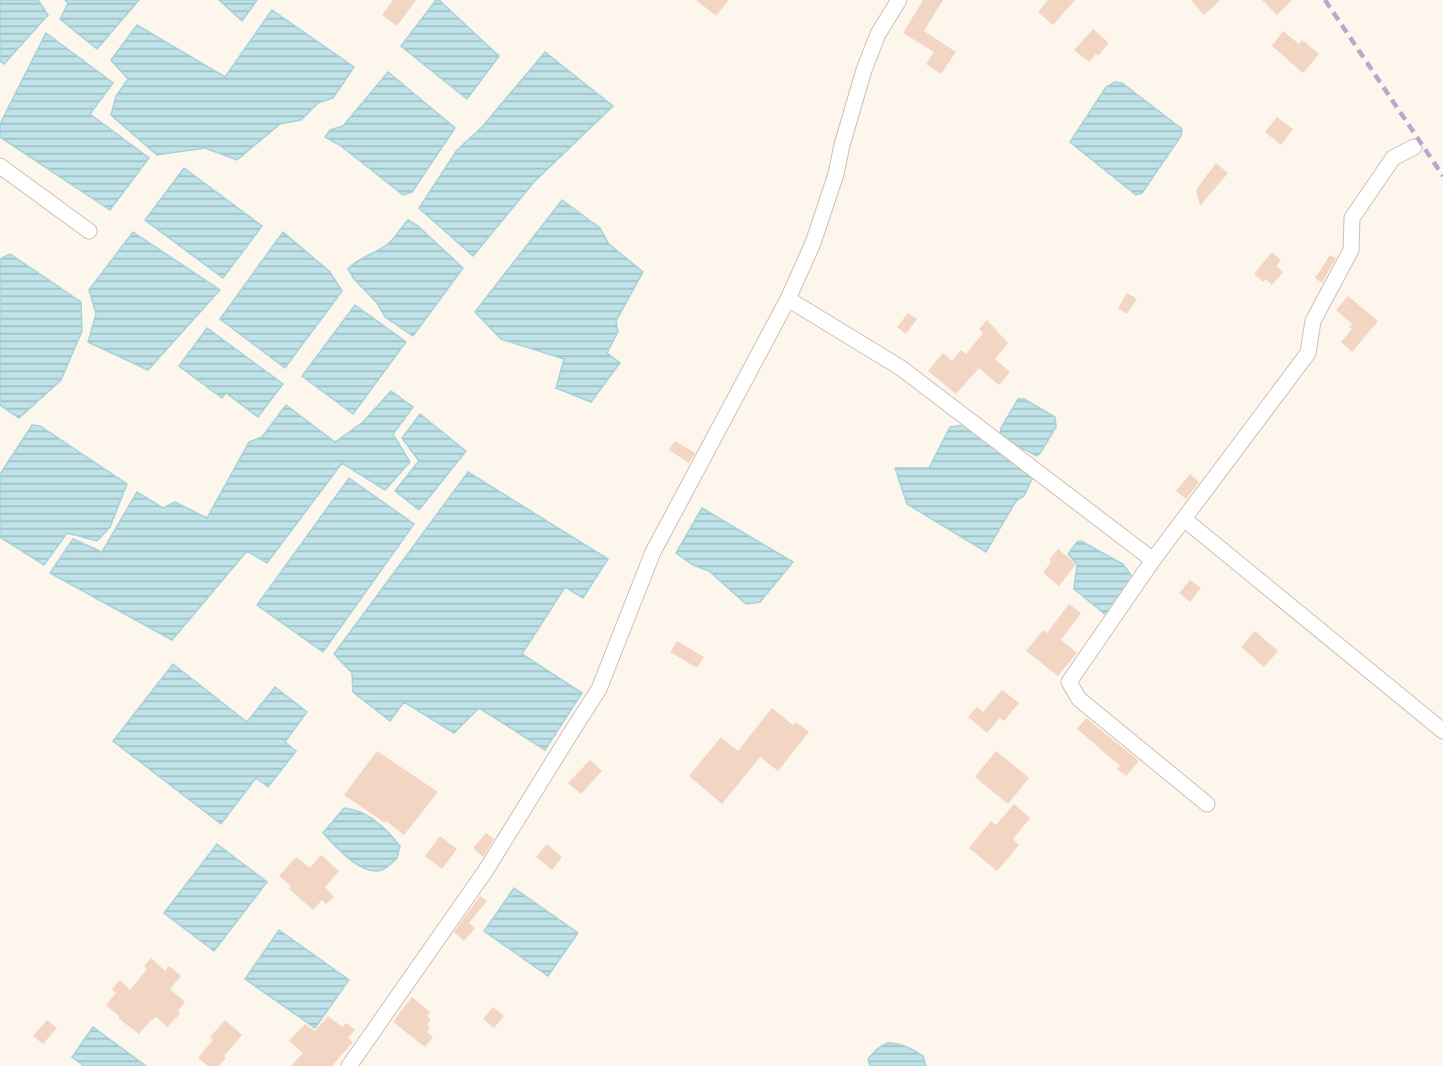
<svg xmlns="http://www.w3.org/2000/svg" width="1443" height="1066" font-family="Quicksand,sans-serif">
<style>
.water{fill:url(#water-rules);stroke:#a5d3da;stroke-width:1.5}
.building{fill:#f3d5c3}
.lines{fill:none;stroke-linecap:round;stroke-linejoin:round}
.minor-casing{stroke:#d1beb0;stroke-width:17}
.minor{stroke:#fff;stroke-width:15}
.rail{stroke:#b9a8c9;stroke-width:4.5;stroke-dasharray:9 6;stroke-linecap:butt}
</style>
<defs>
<pattern id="water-rules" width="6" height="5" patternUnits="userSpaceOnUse" patternTransform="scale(1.5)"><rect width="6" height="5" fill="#bfe3e8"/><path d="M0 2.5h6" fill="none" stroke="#a0bbbe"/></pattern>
</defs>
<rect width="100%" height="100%" fill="#fdf6ec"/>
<path class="water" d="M 0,0 L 38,0 L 48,15 L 4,64 L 0,61 Z
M 65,0 L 139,0 L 97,49 L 60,19 L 68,3 Z
M 219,0 L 257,0 L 242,21 Z
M 436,0 L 439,0 L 499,56 L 467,99 L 401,46 Z
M 272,10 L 354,67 L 333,98 L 318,103 L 301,120 L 280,124 L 237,160 L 205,148 L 157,155 L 111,115 L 116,96 L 128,79 L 111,60 L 137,25 L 225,77 Z
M 46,33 L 113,83 L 90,114 L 149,158 L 110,210 L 0,137 L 0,124 Z
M 545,52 L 613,106 L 534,182 L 473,256 L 419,208 L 457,150 L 482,127 Z
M 388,72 L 455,128 L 412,192 L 403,195 L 341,146 L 325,137 L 330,130 L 343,126 Z
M 1115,82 L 1122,83 L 1182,129 L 1181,136 L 1142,193 L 1136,195 L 1070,142 L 1106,87 Z
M 184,168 L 262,226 L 223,278 L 145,220 Z
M 562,200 L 600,228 L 609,244 L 643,272 L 616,321 L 618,332 L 607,353 L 620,363 L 591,402 L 556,388 L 564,359 L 501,339 L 475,312 Z
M 408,220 L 418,226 L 463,268 L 413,336 L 385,317 L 377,303 L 354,279 L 348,269 C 358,257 376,254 389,243 C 396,237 401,227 408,220 Z
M 133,232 L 220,290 L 148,370 L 88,342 L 96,314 L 89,290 Z
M 283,232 L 330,272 L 342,291 L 285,368 L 220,319 Z
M 10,254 L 81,302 L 82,331 L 61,380 L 19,418 L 0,405 L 0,259 Z
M 355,305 L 406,342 L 353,414 L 302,376 Z
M 207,328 L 283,384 L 258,417 L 226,393 L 222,398 L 179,366 Z
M 391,391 L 413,407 L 393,434 L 410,462 L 385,490 L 342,463 L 267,563 L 247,551 L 172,640 L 50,573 L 73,539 L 102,552 L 137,492 L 163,508 L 175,502 L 207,518 L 249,442 L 262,437 L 286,405 L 335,442 L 363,422 Z
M 1018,399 L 1024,399 L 1055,417 L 1056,427 L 1041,452 L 1037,456 L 1010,442 L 1000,435 L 1001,428 Z
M 420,414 L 466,451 L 419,510 L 395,491 L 419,461 L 402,438 Z
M 32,425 L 40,426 L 127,484 L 110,527 L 97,541 L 67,533 L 44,565 L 0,537 L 0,474 Z
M 965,425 L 1033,477 L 1024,496 L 1016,501 L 986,552 L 907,504 L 895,468 L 929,468 L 950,427 Z
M 468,472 L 608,559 L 583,598 L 565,587 L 522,654 L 582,693 L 545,750 L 479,708 L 454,733 L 404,702 L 390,721 L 353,692 L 352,673 L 334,654 Z
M 349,478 L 414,524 L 323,652 L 257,605 Z
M 702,508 L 793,562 L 760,602 L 746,604 L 709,571 L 693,565 L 676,553 Z
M 1081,541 L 1123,564 L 1134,579 L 1106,615 L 1074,589 L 1077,564 L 1068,554 L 1077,542 Z
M 173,664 L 247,722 L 275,687 L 307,712 L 285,742 L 296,751 L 268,787 L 256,778 L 221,824 L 113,741 Z
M 344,808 C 367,810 386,828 400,846 L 397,858 C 393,862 387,868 382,870 C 362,877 335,846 323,833 Z
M 217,844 L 267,882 L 214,951 L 164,913 Z
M 514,888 L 578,933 L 548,976 L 484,931 Z
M 279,930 L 349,980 L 315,1028 L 245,979 Z
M 93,1027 L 146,1066 L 84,1066 L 72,1057 Z
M 888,1043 C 902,1043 912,1049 923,1056 L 926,1066 L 870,1066 L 868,1059 C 874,1052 879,1046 888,1043 Z"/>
<path class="building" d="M 393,0 L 416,0 L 397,26 L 382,15 Z
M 696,0 L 729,0 L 716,16 Z
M 923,0 L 943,0 L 924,31 L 956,52 L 941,74 L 926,64 L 934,52 L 903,33 Z
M 1048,0 L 1075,0 L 1053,25 L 1038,12 Z
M 1191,0 L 1220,0 L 1204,15 Z
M 1262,0 L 1292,0 L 1277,15 Z
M 1093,29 L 1109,43 L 1098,56 L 1096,54 L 1089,62 L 1074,50 Z
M 1283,31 L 1299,44 L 1302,40 L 1319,54 L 1303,73 L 1272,46 Z
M 1277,117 L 1293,129 L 1281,145 L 1265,132 Z
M 1216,163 L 1228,173 L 1200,206 L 1196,190 Z
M 1272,252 L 1281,260 L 1276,266 L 1283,272 L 1272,285 L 1266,279 L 1263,282 L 1254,274 Z
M 1330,255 L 1336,258 L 1322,283 L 1315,278 Z
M 1127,293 L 1137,299 L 1127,314 L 1118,308 Z
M 1348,296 L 1378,321 L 1352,352 L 1341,342 L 1352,329 L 1349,327 L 1352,324 L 1336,310 Z
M 908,313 L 917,319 L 906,334 L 897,327 Z
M 987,320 L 1008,343 L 995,359 L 1010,372 L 999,385 L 979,368 L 956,394 L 928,371 L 943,353 L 952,361 L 961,350 L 966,354 L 983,333 L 979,329 Z
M 675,441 L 695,453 L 689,463 L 669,450 Z
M 1190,474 L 1199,482 L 1186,499 L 1176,491 Z
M 1058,549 L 1076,564 L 1059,586 L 1043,573 L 1051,562 L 1049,560 Z
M 1190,580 L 1201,588 L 1190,602 L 1179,593 Z
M 1069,604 L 1081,613 L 1061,640 L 1077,653 L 1058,676 L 1026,651 L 1043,630 L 1047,633 Z
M 1255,631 L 1278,651 L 1264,667 L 1241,647 Z
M 677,641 L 704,657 L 697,668 L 670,652 Z
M 1002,690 L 1019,703 L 1004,721 L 1000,718 L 987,733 L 968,717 L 977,707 L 983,712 Z
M 772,708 L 793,725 L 796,722 L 809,732 L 778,771 L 760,757 L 722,804 L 689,776 L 721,737 L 738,751 Z
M 1086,718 L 1139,761 L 1126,776 L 1117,769 L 1120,766 L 1077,729 Z
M 377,751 L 438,792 L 404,835 L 386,821 L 385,823 L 344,795 Z
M 996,751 L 1029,778 L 1008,804 L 975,777 Z
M 590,760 L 602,771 L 581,794 L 568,783 Z
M 1014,804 L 1030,818 L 1013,839 L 1019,845 L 997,871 L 969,848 L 991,821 L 996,825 Z
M 486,833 L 494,839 L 483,857 L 473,848 Z
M 440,836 L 457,849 L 442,869 L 425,856 Z
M 547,844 L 562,857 L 552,870 L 536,857 Z
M 321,855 L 339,871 L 325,887 L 334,897 L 326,904 L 322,900 L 313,910 L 289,889 L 291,886 L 279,876 L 296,857 L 310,868 Z
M 480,896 L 487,901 L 469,923 L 475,928 L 464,941 L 454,932 Z
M 151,958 L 165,971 L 169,966 L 181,976 L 170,989 L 185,1002 L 178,1011 L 180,1014 L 167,1027 L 156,1017 L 153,1020 L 152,1019 L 139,1034 L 118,1018 L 119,1016 L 106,1005 L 116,993 L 112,989 L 120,980 L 130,990 L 147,969 L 144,966 Z
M 412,997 L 430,1012 L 427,1016 L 431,1019 L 427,1025 L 430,1028 L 427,1032 L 433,1037 L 425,1047 L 393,1022 Z
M 493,1007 L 504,1016 L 494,1028 L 483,1019 Z
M 328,1016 L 342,1027 L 346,1023 L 355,1030 L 348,1038 L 353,1042 L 332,1066 L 291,1066 L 303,1053 L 289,1041 L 305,1024 L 315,1031 Z
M 47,1020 L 57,1028 L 43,1044 L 33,1036 Z
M 225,1020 L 242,1035 L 224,1056 L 226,1058 L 219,1066 L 208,1066 L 198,1058 L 213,1040 L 210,1037 Z"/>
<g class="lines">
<defs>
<path id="minor" d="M 0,166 L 89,231
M 788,299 L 901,368 L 1153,560 L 1069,682 L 1079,699 L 1207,804
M 1184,519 L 1443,731
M 1153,560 L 1308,353 L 1313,321 L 1351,250 L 1352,218 L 1393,158 L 1414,147
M 349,1066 L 486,870 L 569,736 L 599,689 L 653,552 L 788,299 L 813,243 L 836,174 L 842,145 L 864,70 L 878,34 L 899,0"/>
</defs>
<use href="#minor" class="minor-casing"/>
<use href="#minor" class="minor"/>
<path class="rail" d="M 1325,0 L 1443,176"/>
</g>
</svg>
